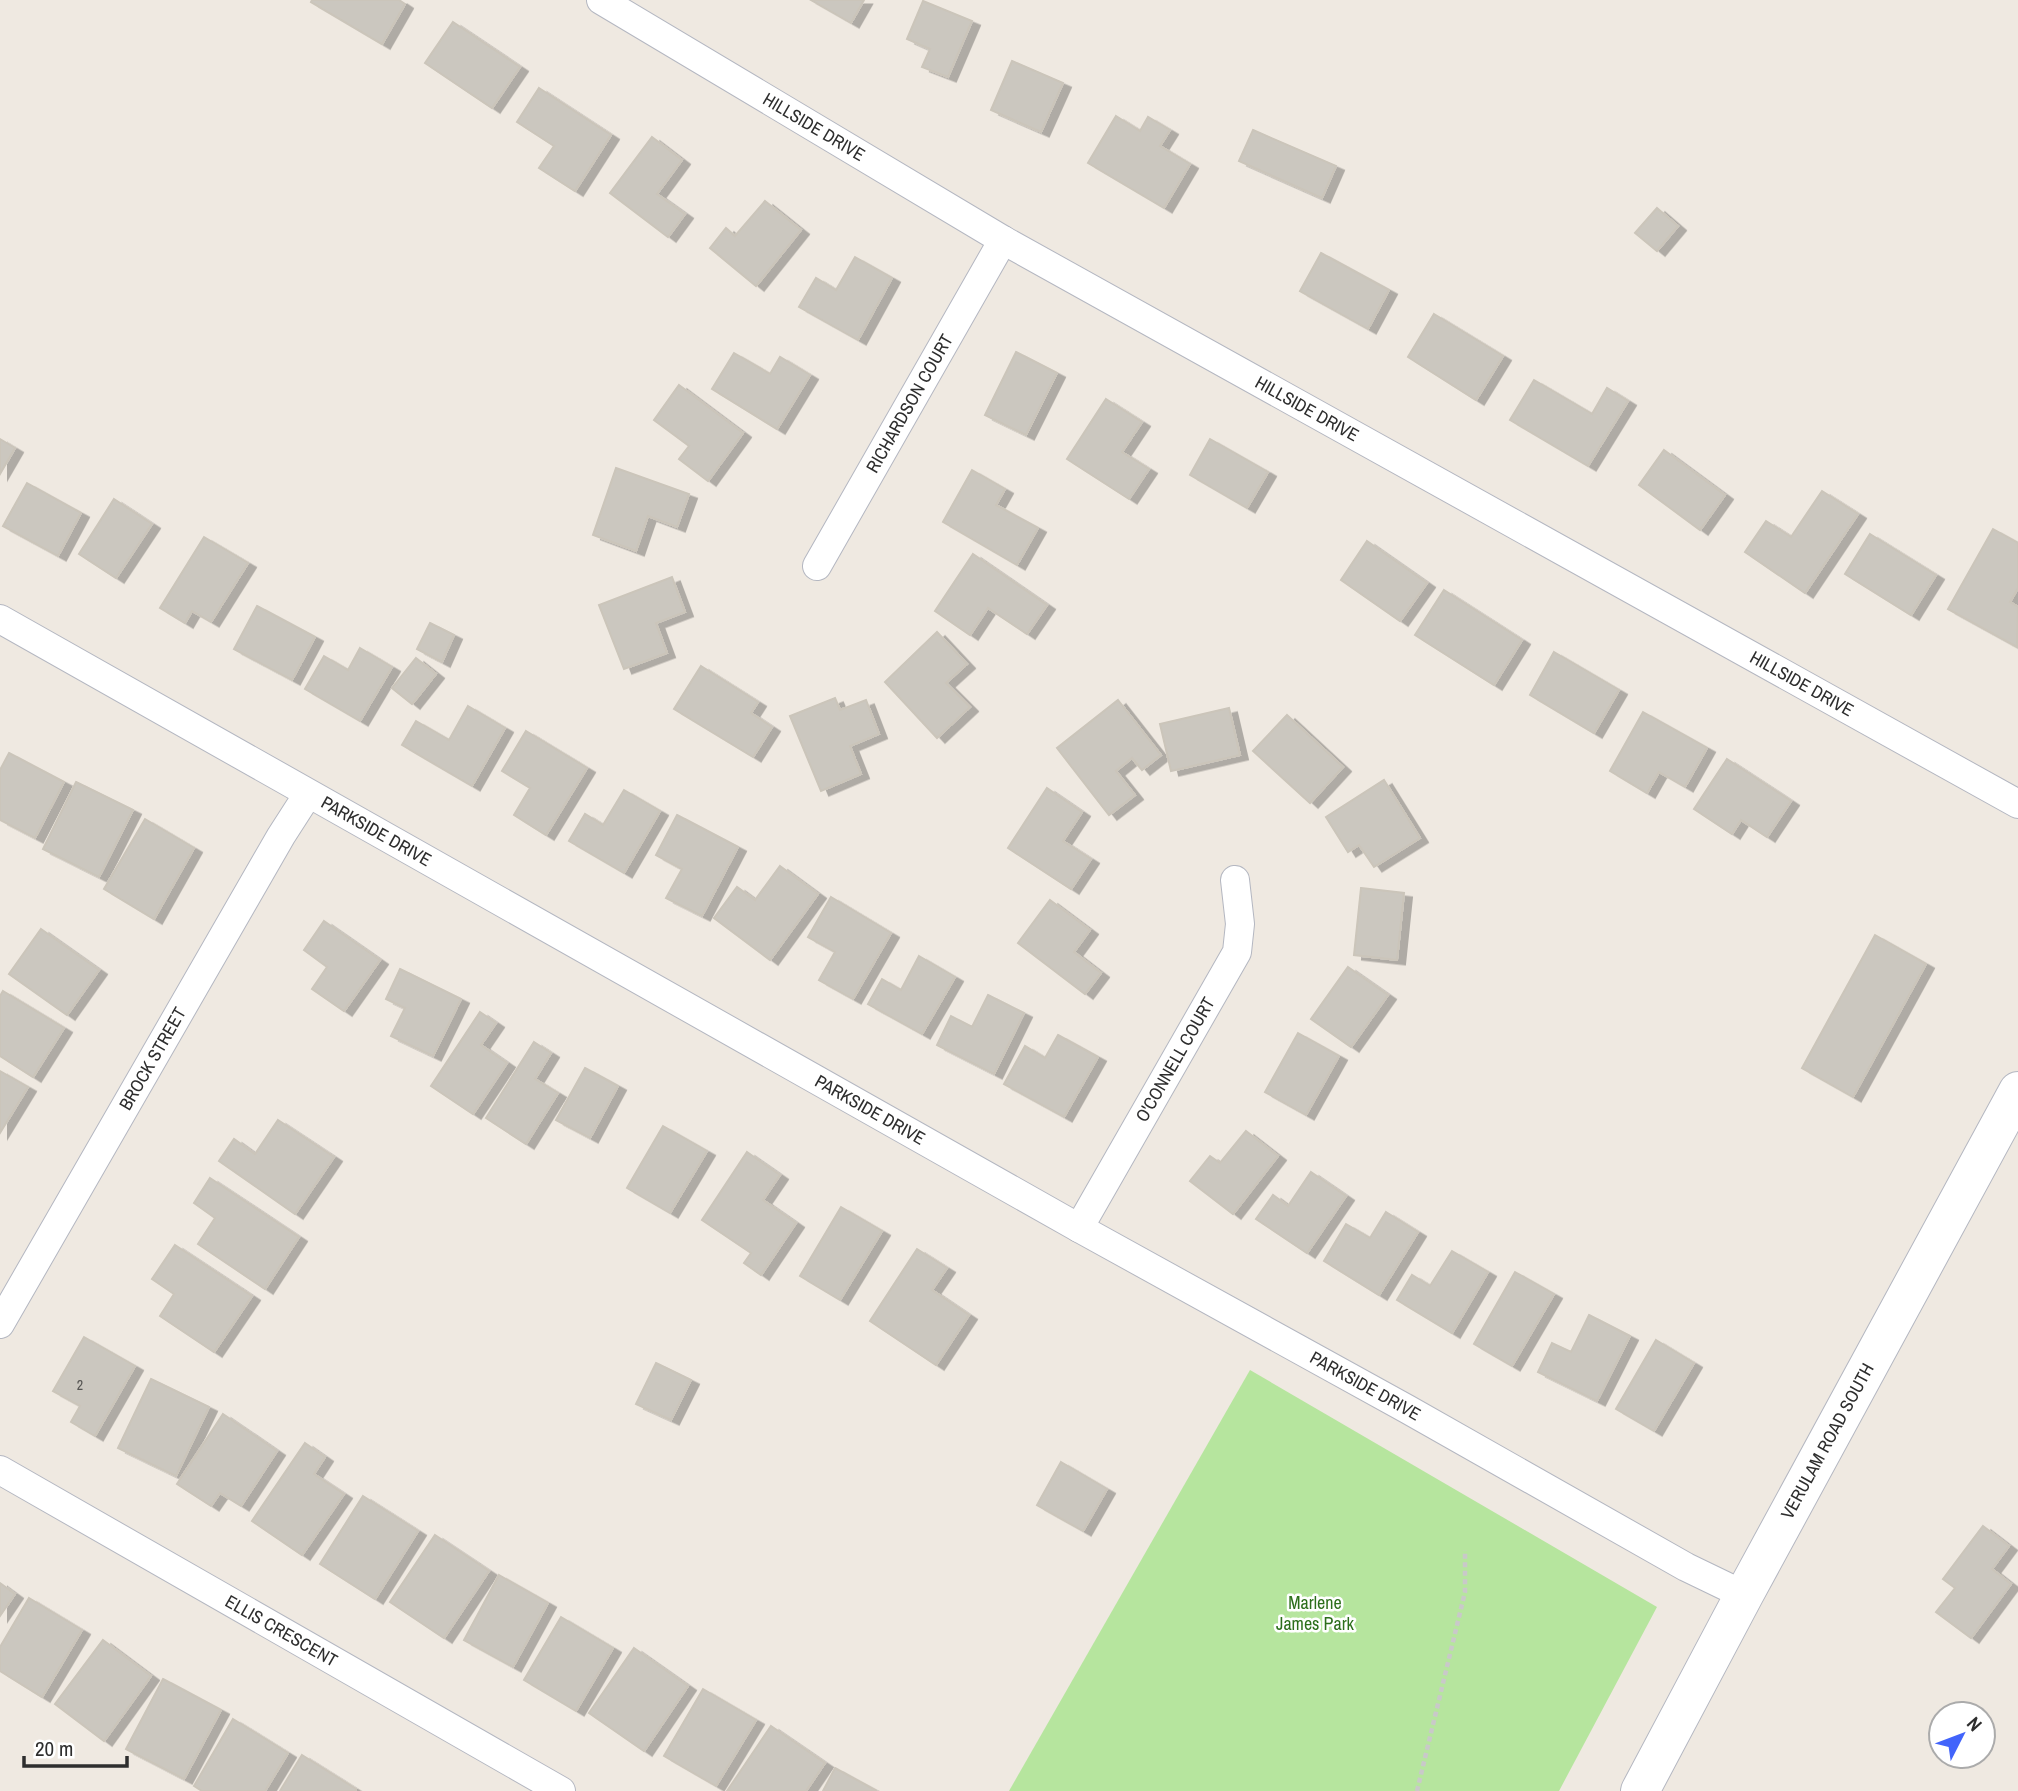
<svg xmlns="http://www.w3.org/2000/svg" width="2018" height="1791" font-family="'Archivo Narrow',sans-serif">
<style>
.green{fill:#b6e59e}
.building{fill:#cbc7bf;stroke:#cbc5ba;stroke-width:2;filter:url(#shadow)}
.lines{fill:none;stroke-linecap:round;stroke-linejoin:round}
.street-casing{stroke:#b4b7c1;stroke-width:30}
.secondary-casing{stroke:#b4b7c1;stroke-width:40}
.path{stroke:#c9c9c9;stroke-width:4.5;stroke-dasharray:5 3.5;stroke-linecap:butt}
.street{stroke:#fff;stroke-width:28}
.secondary{stroke:#fff;stroke-width:38}
.labels{text-anchor:middle;stroke-width:5;stroke-linejoin:round;paint-order:stroke}
.number-label{font-size:14px;fill:#555452}
.street-label{font-size:18px;fill:#2e2e2e;stroke:#fff}
.park-label{font-size:18px;fill:#2c6e1b;stroke:#fff}
</style>
<defs>
<filter id="shadow"><feDropShadow dx="8" dy="4.5" stdDeviation="0" flood-color="#0004"/></filter>
</defs>
<rect width="100%" height="100%" fill="#efe9e1"/>
<path class="green" d="M 1250,1370 L 1657,1607 L 1559,1791 L 1009,1791 Z"/>
<path class="building" d="M 312,0 L 399,0 L 405,4 L 382,44 L 311,2 Z
M 811,0 L 864,0 L 851,23 Z
M 923,1 L 972,21 L 948,77 L 922,67 L 930,49 L 907,39 Z
M 453,22 L 520,67 L 492,108 L 425,63 Z
M 1012,61 L 1063,83 L 1041,132 L 991,110 Z
M 539,88 L 611,135 L 575,191 L 539,168 L 554,146 L 517,122 Z
M 1116,116 L 1140,131 L 1148,117 L 1170,130 L 1160,146 L 1190,164 L 1164,208 L 1088,163 Z
M 1253,130 L 1336,166 L 1322,198 L 1239,161 Z
M 652,137 L 682,160 L 657,194 L 685,214 L 668,237 L 610,193 Z
M 765,201 L 801,230 L 756,286 L 710,248 L 726,228 L 735,236 Z
M 1657,208 L 1678,226 L 1657,251 L 1635,233 Z
M 1321,253 L 1389,290 L 1368,329 L 1300,291 Z
M 855,257 L 892,278 L 858,340 L 799,307 L 816,278 L 836,290 Z
M 1434,314 L 1503,356 L 1476,400 L 1408,357 Z
M 1016,352 L 1057,373 L 1026,435 L 985,415 Z
M 734,353 L 770,374 L 780,357 L 810,375 L 777,429 L 712,389 Z
M 1534,380 L 1592,414 L 1607,388 L 1628,401 L 1588,466 L 1510,420 Z
M 679,385 L 743,433 L 708,481 L 679,459 L 689,446 L 654,420 Z
M 1106,399 L 1142,422 L 1122,452 L 1149,469 L 1129,499 L 1067,459 Z
M 0,439 L 15,448 L 0,474 Z
M 1210,439 L 1268,472 L 1247,508 L 1190,475 Z
M 1664,450 L 1725,495 L 1700,530 L 1639,485 Z
M 616,468 L 689,494 L 677,527 L 648,516 L 636,551 L 593,535 Z
M 972,470 L 1005,489 L 996,505 L 1038,528 L 1017,565 L 943,522 Z
M 27,483 L 81,513 L 58,556 L 3,526 Z
M 1822,491 L 1858,514 L 1805,593 L 1745,552 L 1766,521 L 1791,537 Z
M 114,499 L 152,524 L 116,578 L 79,554 Z
M 1993,529 L 2018,543 L 2018,588 L 2010,602 L 2018,607 L 2017,647 L 1948,609 Z
M 1870,534 L 1936,575 L 1911,615 L 1845,574 Z
M 204,537 L 248,563 L 211,622 L 192,611 L 185,623 L 160,608 Z
M 1367,541 L 1427,583 L 1400,621 L 1341,580 Z
M 973,554 L 1047,605 L 1027,634 L 988,608 L 970,635 L 935,611 Z
M 672,577 L 685,612 L 656,623 L 667,653 L 624,669 L 599,605 Z
M 1444,590 L 1522,640 L 1494,685 L 1415,635 Z
M 257,606 L 315,637 L 292,680 L 234,649 Z
M 430,623 L 454,635 L 442,662 L 417,649 Z
M 937,632 L 967,664 L 946,683 L 970,707 L 937,738 L 885,682 Z
M 360,648 L 392,667 L 360,721 L 305,689 L 324,656 L 348,670 Z
M 1554,652 L 1619,690 L 1594,733 L 1530,695 Z
M 416,658 L 436,674 L 412,704 L 392,688 Z
M 701,666 L 758,702 L 751,713 L 772,727 L 753,757 L 674,709 Z
M 835,698 L 840,710 L 866,700 L 879,734 L 850,746 L 861,774 L 821,791 L 790,716 Z
M 1118,700 L 1161,755 L 1142,770 L 1132,758 L 1116,771 L 1135,795 L 1109,815 L 1057,748 Z
M 468,706 L 505,728 L 472,786 L 402,745 L 416,721 L 449,740 Z
M 1229,708 L 1240,755 L 1171,771 L 1160,724 Z
M 1643,712 L 1707,748 L 1685,787 L 1659,772 L 1647,793 L 1610,771 Z
M 1287,715 L 1343,767 L 1310,803 L 1253,751 Z
M 526,731 L 587,768 L 546,835 L 514,815 L 530,788 L 502,771 Z
M 9,753 L 64,782 L 35,838 L 0,820 L 0,770 Z
M 1727,759 L 1791,801 L 1767,837 L 1741,820 L 1732,834 L 1694,809 Z
M 1384,780 L 1420,838 L 1374,867 L 1359,845 L 1348,852 L 1326,817 Z
M 76,782 L 133,810 L 99,877 L 43,849 Z
M 1047,788 L 1082,812 L 1063,841 L 1091,859 L 1071,889 L 1008,848 Z
M 624,790 L 660,811 L 624,873 L 569,841 L 585,814 L 603,825 Z
M 677,815 L 738,847 L 702,916 L 666,898 L 682,869 L 656,855 Z
M 145,819 L 194,848 L 154,919 L 104,889 Z
M 780,866 L 818,894 L 770,960 L 714,918 L 737,887 L 755,900 Z
M 1361,888 L 1404,893 L 1397,960 L 1354,955 Z
M 831,897 L 891,933 L 853,999 L 819,980 L 835,952 L 808,937 Z
M 1050,900 L 1090,930 L 1074,952 L 1101,973 L 1085,994 L 1018,943 Z
M 324,921 L 380,960 L 344,1011 L 312,989 L 327,967 L 304,950 Z
M 41,929 L 99,970 L 67,1015 L 9,974 Z
M 1875,935 L 1926,964 L 1853,1097 L 1802,1068 Z
M 919,956 L 955,977 L 922,1034 L 868,1004 L 882,979 L 901,990 Z
M 1348,967 L 1388,995 L 1351,1047 L 1311,1019 Z
M 400,969 L 461,999 L 433,1056 L 391,1036 L 405,1008 L 386,999 Z
M 3,991 L 64,1028 L 33,1077 L 0,1056 L 0,996 Z
M 988,995 L 1024,1013 L 994,1074 L 937,1045 L 951,1016 L 972,1027 Z
M 480,1012 L 496,1023 L 481,1045 L 507,1063 L 473,1114 L 431,1086 Z
M 1298,1033 L 1339,1056 L 1306,1115 L 1265,1092 Z
M 1058,1035 L 1098,1057 L 1064,1117 L 1004,1084 L 1025,1046 L 1045,1058 Z
M 534,1042 L 551,1053 L 535,1079 L 558,1093 L 526,1144 L 486,1118 Z
M 585,1068 L 618,1086 L 590,1138 L 556,1120 Z
M 0,1071 L 28,1087 L 0,1133 Z
M 278,1120 L 334,1157 L 295,1214 L 219,1161 L 234,1139 L 255,1154 Z
M 663,1126 L 707,1151 L 670,1213 L 627,1188 Z
M 1246,1131 L 1278,1156 L 1233,1214 L 1190,1181 L 1210,1156 L 1220,1163 Z
M 747,1152 L 780,1175 L 763,1200 L 796,1223 L 761,1275 L 744,1263 L 751,1253 L 702,1220 Z
M 1311,1172 L 1346,1196 L 1307,1253 L 1256,1219 L 1273,1195 L 1288,1206 Z
M 210,1178 L 299,1237 L 265,1289 L 198,1244 L 215,1218 L 194,1203 Z
M 841,1207 L 882,1231 L 840,1300 L 800,1276 Z
M 1386,1212 L 1418,1232 L 1379,1295 L 1324,1261 L 1346,1224 L 1370,1238 Z
M 175,1245 L 252,1296 L 214,1352 L 160,1316 L 174,1294 L 152,1279 Z
M 917,1249 L 947,1268 L 932,1290 L 969,1315 L 936,1365 L 870,1321 Z
M 1452,1251 L 1488,1272 L 1452,1333 L 1397,1300 L 1412,1275 L 1430,1286 Z
M 1515,1272 L 1554,1294 L 1512,1366 L 1474,1344 Z
M 1589,1315 L 1630,1336 L 1597,1401 L 1538,1372 L 1552,1343 L 1571,1352 Z
M 84,1337 L 135,1366 L 95,1436 L 71,1422 L 80,1406 L 53,1391 Z
M 1656,1340 L 1694,1363 L 1654,1431 L 1616,1409 Z
M 656,1363 L 691,1380 L 671,1420 L 636,1404 Z
M 151,1379 L 209,1407 L 176,1476 L 118,1448 Z
M 223,1414 L 277,1451 L 241,1506 L 220,1493 L 211,1506 L 177,1484 Z
M 305,1443 L 325,1457 L 314,1474 L 344,1494 L 302,1555 L 252,1521 Z
M 1061,1462 L 1107,1489 L 1083,1531 L 1037,1505 Z
M 363,1496 L 418,1531 L 375,1599 L 320,1564 Z
M 1983,1526 L 2009,1546 L 1992,1569 L 2011,1584 L 1971,1638 L 1936,1612 L 1955,1588 L 1943,1579 Z
M 435,1535 L 489,1571 L 444,1638 L 390,1602 Z
M 499,1575 L 548,1603 L 513,1667 L 464,1640 Z
M 0,1583 L 15,1594 L 0,1616 Z
M 29,1598 L 82,1630 L 42,1697 L 0,1671 L 0,1647 Z
M 561,1617 L 613,1648 L 576,1711 L 524,1680 Z
M 103,1640 L 151,1676 L 104,1741 L 55,1704 Z
M 634,1648 L 688,1686 L 644,1751 L 589,1713 Z
M 163,1679 L 221,1710 L 184,1779 L 126,1749 Z
M 703,1689 L 756,1720 L 716,1786 L 664,1756 Z
M 233,1719 L 288,1753 L 265,1791 L 202,1791 L 194,1786 Z
M 771,1726 L 825,1763 L 806,1791 L 727,1791 Z
M 302,1755 L 356,1789 L 355,1791 L 280,1791 Z
M 835,1768 L 877,1791 L 823,1791 Z"/>
<g class="lines">
<defs>
<g id="street">
<path id="s1" d="M 601,0 L 1003,240 L 2018,804"/>
<path id="s2" d="M 817,566 L 1003,240"/>
<path id="s3" d="M 0,619 L 1079,1228 L 1407,1409 L 1686,1567 L 1744,1595"/>
<path id="s4" d="M 1079,1228 L 1237,952 L 1240,924 L 1235,880"/>
<path id="s5" d="M 0,1324 L 281,836 L 308,794"/>
<path id="s6" d="M 0,1470 L 561,1791"/>
</g>
<g id="secondary">
<path id="s7" d="M 1640,1791 L 1744,1595 L 2018,1091"/>
</g>
</defs>
<use href="#street" class="street-casing"/>
<use href="#secondary" class="secondary-casing"/>
<path class="path" d="M 1417,1791 L 1465,1592 L 1465,1550"/>
<use href="#street" class="street"/>
<use href="#secondary" class="secondary"/>
</g>
<g class="labels">
<g class="number-label">
<text x="80" y="1390">2</text>
</g>
<g class="street-label">
<text dy="6" stroke="none"><textPath href="#s1" startOffset="248">HILLSIDE DRIVE</textPath></text>
<text dy="6" stroke="none"><textPath href="#s2" startOffset="187">RICHARDSON COURT</textPath></text>
<text dy="6" stroke="none"><textPath href="#s1" startOffset="816">HILLSIDE DRIVE</textPath></text>
<text dy="6" stroke="none"><textPath href="#s1" startOffset="1382">HILLSIDE DRIVE</textPath></text>
<text dy="6" stroke="none"><textPath href="#s3" startOffset="432">PARKSIDE DRIVE</textPath></text>
<text dy="6" stroke="none"><textPath href="#s5" startOffset="306">BROCK STREET</textPath></text>
<text dy="6" stroke="none"><textPath href="#s4" startOffset="194">O'CONNELL COURT</textPath></text>
<text dy="6" stroke="none"><textPath href="#s3" startOffset="999">PARKSIDE DRIVE</textPath></text>
<text dy="6" stroke="none"><textPath href="#s3" startOffset="1566">PARKSIDE DRIVE</textPath></text>
<text dy="6" stroke="none"><textPath href="#s7" startOffset="397">VERULAM ROAD SOUTH</textPath></text>
<text dy="6" stroke="none"><textPath href="#s6" startOffset="324">ELLIS CRESCENT</textPath></text>
</g>
<g class="park-label">
<text x="1315" y="1609">Marlene<tspan x="1315" dy="21">James Park</tspan></text>
</g>
</g>
<g transform="translate(1962 1735) rotate(48)"><circle r="33" fill="#ffffff" stroke="#ababab" stroke-width="2"/>
<path d="M0-5L12 26L0 18L-12 26Z" fill="#4264fb"/>
<text y="-10" font-size="19" font-weight="bold" text-anchor="middle" fill="#2e2e2e">N</text>
</g>
<path d="M24 1756v10h103v-10" fill="none" stroke="#2e2e2e" stroke-width="3.5"/>
<text x="35" y="1756" font-size="21" fill="#2e2e2e" stroke="#ffffff" stroke-width="5" paint-order="stroke">20 m</text>
</svg>
